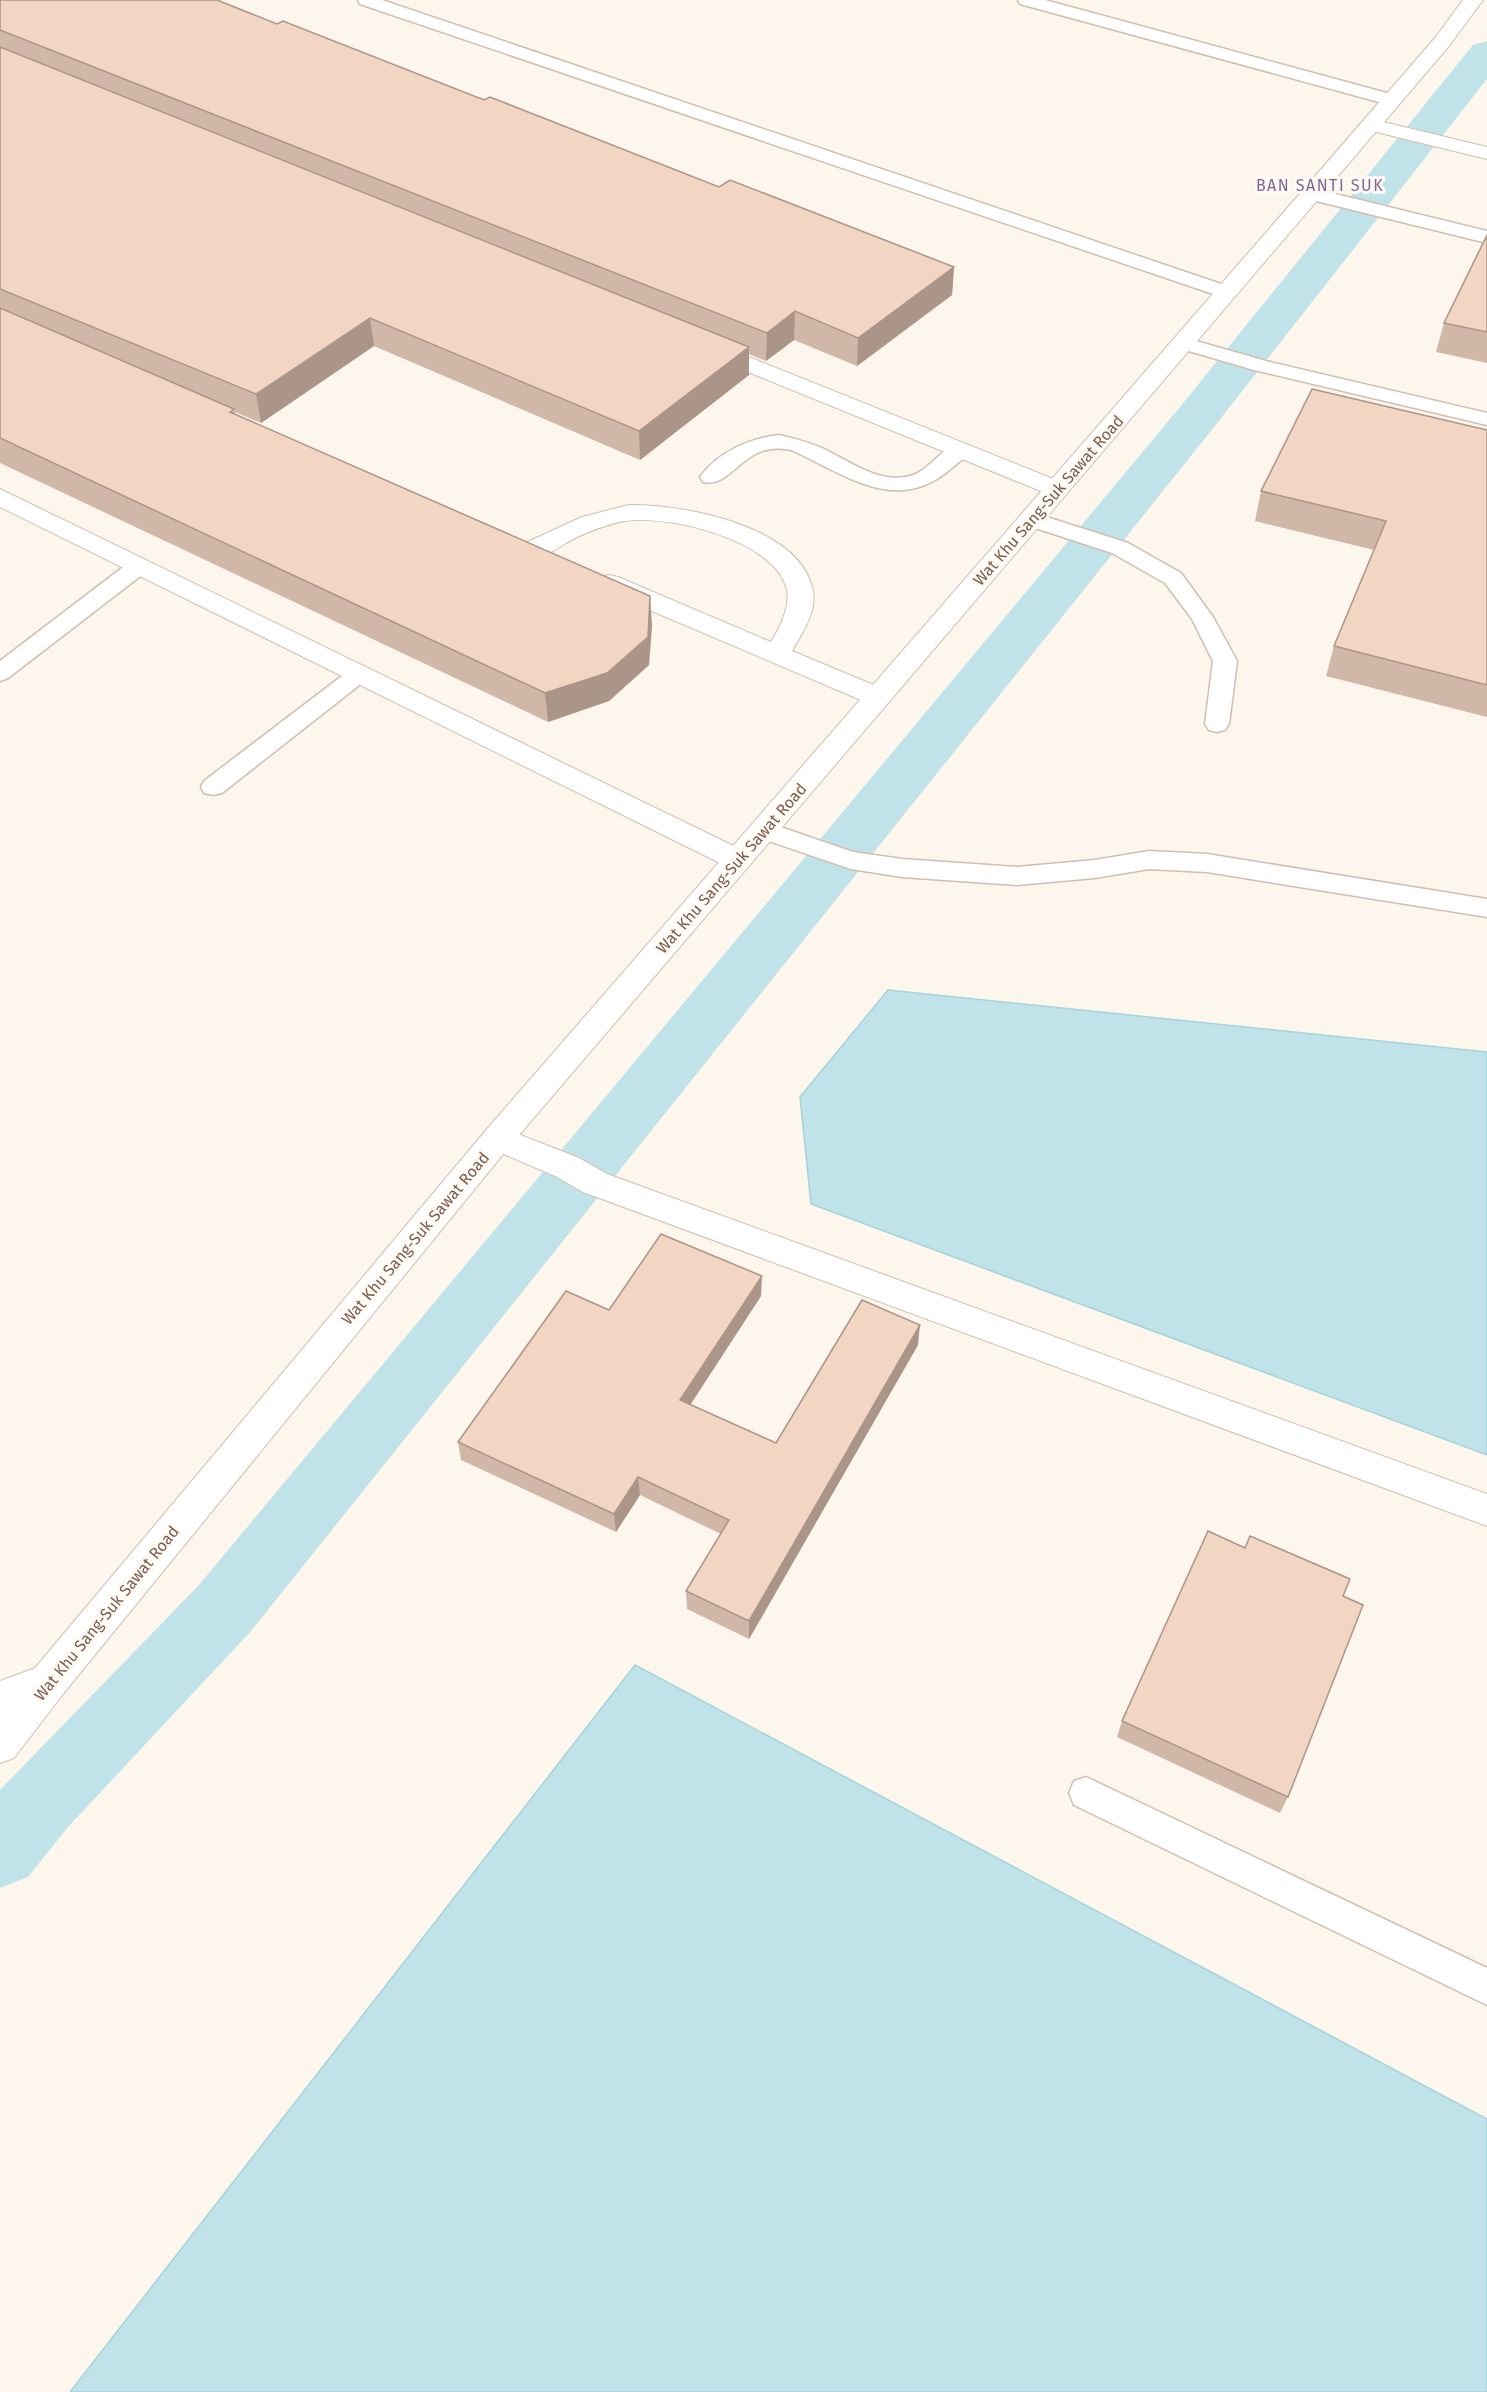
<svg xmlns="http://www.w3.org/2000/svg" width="1487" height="2392" font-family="'Fira Sans',sans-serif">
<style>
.water{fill:#bfe3e8;stroke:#a5d3da;stroke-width:1.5}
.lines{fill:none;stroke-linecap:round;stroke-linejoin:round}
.canal{fill:#bfe3e8;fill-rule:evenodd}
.service-casing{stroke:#d1beb0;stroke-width:3}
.minor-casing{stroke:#d1beb0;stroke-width:2}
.tertiary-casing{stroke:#d1beb0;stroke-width:2}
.service{fill:#fff;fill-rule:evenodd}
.minor{fill:#fff;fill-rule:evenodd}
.tertiary{fill:#fff;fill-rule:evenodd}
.wall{fill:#d1b7a8}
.shaded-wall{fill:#aa9588}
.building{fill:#f3d5c3;stroke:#aa9588;stroke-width:1.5}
.labels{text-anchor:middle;stroke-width:6;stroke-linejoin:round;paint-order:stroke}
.far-quarter-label{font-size:16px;letter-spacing:1.5px;fill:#846695;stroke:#fffaf3}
.street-label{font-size:16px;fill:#7a5c4d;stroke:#fffaf3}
</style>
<rect width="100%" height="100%" fill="#fdf6ec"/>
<path class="water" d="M 888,990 L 1487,1052 L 1487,1455 L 811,1204 L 800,1097 Z
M 635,1665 L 1487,2119 L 1487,2392 L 70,2392 Z"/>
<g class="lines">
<path class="canal" d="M 1487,41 L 1487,79 L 1214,427 L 251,1631 L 68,1827 L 28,1877 L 0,1888 L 0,1790 L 199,1585 L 1180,407 L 1473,45 Z"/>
<defs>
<path id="service" d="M 358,0 L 382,0 L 1233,288 L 1236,292 L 1233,296 L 1219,296 L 360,4 Z
M 1018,0 L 1045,0 L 1398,96 L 1401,100 L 1392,105 L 1386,104 L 1020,4 Z
M 1311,188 L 1487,231 L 1487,243 L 1304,198 L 1302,194 L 1304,190 Z
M 1182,337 L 1266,361 L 1487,413 L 1487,425 L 1254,370 L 1175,347 L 1172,343 L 1175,339 Z
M 779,435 C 795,439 809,442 824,449 C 851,462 879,484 910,476 C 932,471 944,439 968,445 L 972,449 C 966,458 956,464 948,471 C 895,515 843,473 791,450 C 743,439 733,489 703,482 L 700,477 C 718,452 750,438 779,435 Z
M 1031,512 L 1128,543 L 1181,573 L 1213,617 L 1237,661 L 1229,724 L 1225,730 L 1217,732 L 1209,730 L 1205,724 L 1213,661 L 1192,619 L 1165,583 L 1112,553 L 1023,524 L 1020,519 L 1023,514 Z
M 139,559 L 147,561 L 150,566 L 147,571 L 8,678 L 0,681 L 0,661 L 131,561 Z
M 359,666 L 367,669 L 371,674 L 367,679 L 222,793 L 213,795 L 204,793 L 201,787 L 204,781 L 351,669 Z
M 763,821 L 853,852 L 902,859 L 1017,867 L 1095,860 L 1149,851 L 1207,854 L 1487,899 L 1487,917 L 1207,872 L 1149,869 L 1095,878 L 1017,885 L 902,877 L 851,869 L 754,836 L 751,830 L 754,824 Z
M 1086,1777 L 1487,1968 L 1487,2005 L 1074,1805 L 1069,1793 L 1074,1781 Z"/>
<path id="minor" d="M 1371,119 L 1487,147 L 1487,159 L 1364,129 L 1361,125 L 1364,121 Z
M 709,341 L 1066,484 L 1069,489 L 1066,494 L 1057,496 L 1048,494 L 701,353 L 697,348 L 701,343 Z
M 0,489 L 748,853 L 753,860 L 748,867 L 738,870 L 728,867 L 0,507 Z
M 629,505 C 683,504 801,526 813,591 C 817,612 802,633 792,651 L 888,691 L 892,697 L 888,703 L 878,706 L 868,703 L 600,589 L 596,583 L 600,577 L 609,575 L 618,577 L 771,642 C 780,627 790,608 787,590 C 776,540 668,514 625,521 C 607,524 590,531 573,539 C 562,545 545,558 532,558 C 529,558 526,556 523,556 L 519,550 L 523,544 L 582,517 Z
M 498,1126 L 579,1158 L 607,1174 L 1487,1494 L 1487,1526 L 583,1192 L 555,1176 L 487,1147 L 482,1138 L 487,1129 Z
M 49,1663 L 63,1668 L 68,1681 L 63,1694 L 0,1717 L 0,1681 Z"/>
<path id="tertiary" d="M 1463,0 L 1483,0 L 1449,46 L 509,1147 L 63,1694 L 14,1758 L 0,1763 L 0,1714 L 35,1668 L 487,1129 L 1435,38 Z"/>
</defs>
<use href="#service" class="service-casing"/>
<use href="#minor" class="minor-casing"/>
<use href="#tertiary" class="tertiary-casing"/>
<use href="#service" class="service"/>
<use href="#minor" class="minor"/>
<use href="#tertiary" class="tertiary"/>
</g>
<path class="wall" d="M 0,0 L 277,24 L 719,187 L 954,267 L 952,295 L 857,366 L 794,340 L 766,361 L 749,354 L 749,375 L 640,460 L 374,346 L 261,423 L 235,412 L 235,414 L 652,625 L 649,665 L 609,701 L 548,722 L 0,463 Z
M 1487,235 L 1487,363 L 1436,352 L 1444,323 Z
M 1487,430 L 1487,717 L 1326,676 L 1334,646 L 1374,550 L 1255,521 L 1261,491 Z
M 761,1296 L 690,1405 L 776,1443 L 918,1345 L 749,1639 L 687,1609 L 686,1591 L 721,1534 L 640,1495 L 616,1532 L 461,1460 L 458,1442 L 609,1310 Z
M 1343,1596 L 1288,1797 L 1280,1813 L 1117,1737 L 1122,1721 Z"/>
<path class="shaded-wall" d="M 954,267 L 952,295 L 857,366 L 858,338 Z
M 795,311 L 794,340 L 766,361 L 767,333 Z
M 370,318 L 374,346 L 261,423 L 256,394 Z
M 749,347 L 749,375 L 640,460 L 639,431 Z
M 650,596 L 652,625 L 649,665 L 609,701 L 548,722 L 545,693 Z
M 762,1276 L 761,1296 L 681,1419 L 680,1400 Z
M 920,1325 L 918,1345 L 749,1639 L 749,1621 Z
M 638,1477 L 640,1495 L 616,1532 L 614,1514 Z"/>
<path class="building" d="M 0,0 L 217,0 L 277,24 L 283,21 L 484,100 L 490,97 L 719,187 L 730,180 L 954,267 L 858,338 L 795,311 L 767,333 L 0,30 Z
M 0,47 L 749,347 L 639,431 L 370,318 L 256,394 L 0,289 Z
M 1487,235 L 1487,332 L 1444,323 Z
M 0,308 L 234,409 L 230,412 L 650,596 L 648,637 L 607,673 L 545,693 L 0,438 Z
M 1312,389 L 1487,430 L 1487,685 L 1334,646 L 1386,521 L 1261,491 Z
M 661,1234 L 762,1276 L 680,1400 L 776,1443 L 862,1300 L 920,1325 L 749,1621 L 686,1591 L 729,1520 L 638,1477 L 614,1514 L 458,1442 L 566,1291 L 609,1310 Z
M 1208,1531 L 1245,1548 L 1250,1536 L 1350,1579 L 1343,1596 L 1363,1605 L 1288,1797 L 1122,1721 Z"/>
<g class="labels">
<g class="far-quarter-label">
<text x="1320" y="191">BAN SANTI SUK</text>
</g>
<g class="street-label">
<text transform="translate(1048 500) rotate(-49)" y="6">Wat Khu Sang-Suk Sawat Road</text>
<text transform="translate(731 868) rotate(-49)" y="6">Wat Khu Sang-Suk Sawat Road</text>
<text transform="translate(415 1238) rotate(-50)" y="6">Wat Khu Sang-Suk Sawat Road</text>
<text transform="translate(106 1613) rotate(-51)" y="6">Wat Khu Sang-Suk Sawat Road</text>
</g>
</g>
</svg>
